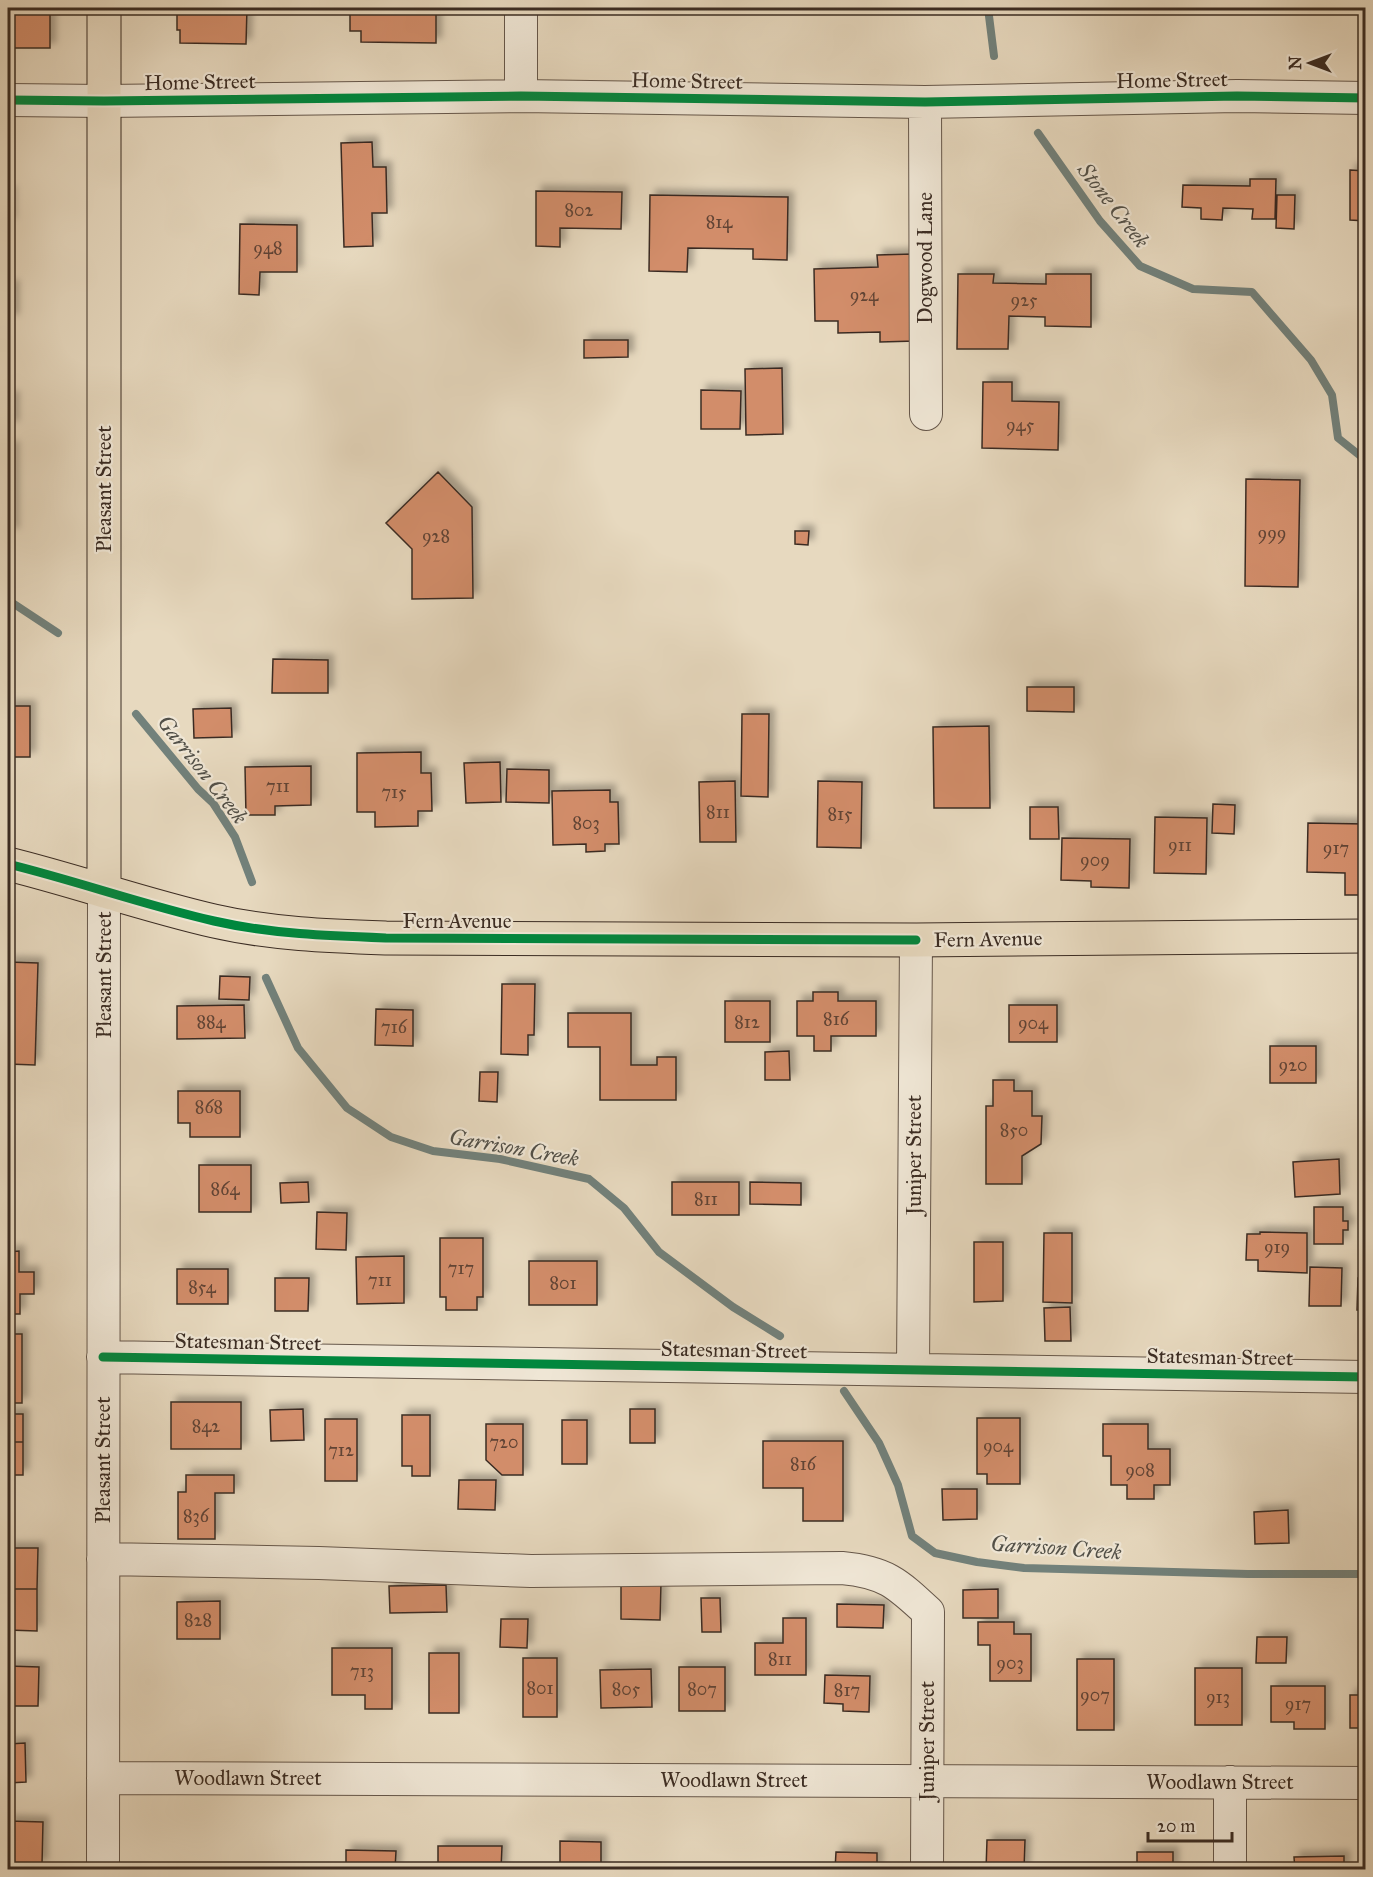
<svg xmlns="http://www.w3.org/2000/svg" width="1373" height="1877" font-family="'IM FELL Great Primer',serif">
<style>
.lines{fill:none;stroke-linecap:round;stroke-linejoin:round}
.stream{stroke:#72817b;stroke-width:8}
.building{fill:#d28d6a;stroke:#3b2c23;stroke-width:1.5;filter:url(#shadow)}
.minor-casing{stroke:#66574a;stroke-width:34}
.major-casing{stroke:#3b2c23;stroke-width:35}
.minor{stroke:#efe6d5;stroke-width:32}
.major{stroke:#e7d9bf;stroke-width:33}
.cycleway-casing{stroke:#efe6d5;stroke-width:13}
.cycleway{stroke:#00873e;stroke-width:9}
.labels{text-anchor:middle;stroke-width:4.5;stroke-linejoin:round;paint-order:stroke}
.number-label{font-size:18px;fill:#614435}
.street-label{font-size:21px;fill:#3b2c23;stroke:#efe6d5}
.water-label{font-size:22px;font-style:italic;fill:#525048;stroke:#efe6d5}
</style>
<defs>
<filter id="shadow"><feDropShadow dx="5.5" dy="-5.5" stdDeviation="3" flood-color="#0004"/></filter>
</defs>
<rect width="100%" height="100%" fill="#e7d9bf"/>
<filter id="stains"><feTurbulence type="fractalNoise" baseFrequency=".00333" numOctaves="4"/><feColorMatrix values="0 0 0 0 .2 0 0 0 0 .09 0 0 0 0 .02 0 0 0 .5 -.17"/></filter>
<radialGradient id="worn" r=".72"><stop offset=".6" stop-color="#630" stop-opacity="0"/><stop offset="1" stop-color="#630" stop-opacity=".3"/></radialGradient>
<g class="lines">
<path class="stream" d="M 988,8 L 994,56
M 1038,133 L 1100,221 L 1140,266 L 1193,289 L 1252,292 L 1311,360 L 1332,395 L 1338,438 L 1363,458 L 1366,463
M 8,600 L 58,633
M 136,714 L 198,789 L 213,803 L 235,837 L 252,882
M 266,978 L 298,1048 L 347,1108 L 391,1137 L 433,1151 L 500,1159 L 589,1179 L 624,1208 L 659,1252 L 733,1307 L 780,1336
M 844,1391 L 879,1443 L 898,1485 L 912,1536 L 935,1553 L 977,1562 L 1024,1568 L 1248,1574 L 1366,1574"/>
</g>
<path class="building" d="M 8,8 L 50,8 L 50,48 L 13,48 L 13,30 L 8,30 Z
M 186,8 L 247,8 L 246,44 L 180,43 L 180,30 L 177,30 L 177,12 L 186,12 Z
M 350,8 L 436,8 L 436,43 L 361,42 L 361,31 L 350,31 Z
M 372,142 L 373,167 L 386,167 L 387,213 L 372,213 L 373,246 L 344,247 L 341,143 Z
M 1350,170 L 1366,171 L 1366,221 L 1350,220 Z
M 1250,179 L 1276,179 L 1275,219 L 1252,219 L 1253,209 L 1223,208 L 1222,220 L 1201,219 L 1201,208 L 1182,207 L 1183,185 L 1250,186 Z
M 536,191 L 622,192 L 621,229 L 560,228 L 560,247 L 536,246 Z
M 8,192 L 10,192 L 10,223 L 8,223 Z
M 650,195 L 788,197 L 787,260 L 753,259 L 753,249 L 688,248 L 687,272 L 649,271 Z
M 1277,195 L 1295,195 L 1294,229 L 1276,228 Z
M 240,224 L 297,225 L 297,272 L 260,272 L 259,295 L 239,294 Z
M 913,254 L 915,341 L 880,342 L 880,332 L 838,333 L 838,321 L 815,321 L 814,269 L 878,267 L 877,255 Z
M 958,274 L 994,274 L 993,283 L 1046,284 L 1046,274 L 1091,274 L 1091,327 L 1045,326 L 1045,317 L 1009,316 L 1008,349 L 957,349 Z
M 8,286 L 13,286 L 13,319 L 8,319 Z
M 584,340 L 628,340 L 628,357 L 584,358 Z
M 782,368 L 783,434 L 746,435 L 745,369 Z
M 983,382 L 1012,382 L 1012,401 L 1059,402 L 1058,450 L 982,448 Z
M 701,390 L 741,391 L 740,429 L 701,429 Z
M 8,397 L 13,397 L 13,426 L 8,426 Z
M 8,447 L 13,447 L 13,533 L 8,533 Z
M 438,472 L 472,507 L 473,598 L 412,599 L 412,549 L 386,523 Z
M 1246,479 L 1300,480 L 1298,587 L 1245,586 Z
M 795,531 L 809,531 L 808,545 L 795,544 Z
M 273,659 L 328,660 L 328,693 L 272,693 Z
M 1027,687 L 1074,687 L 1074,712 L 1027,711 Z
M 8,706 L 30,706 L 30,757 L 8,757 Z
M 231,708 L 232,737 L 194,738 L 193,709 Z
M 742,714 L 769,714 L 768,797 L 741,796 Z
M 989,726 L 990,808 L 934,808 L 933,727 Z
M 421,752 L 421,773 L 431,773 L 432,811 L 418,811 L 418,826 L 375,827 L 375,812 L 357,812 L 357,753 Z
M 500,762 L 501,802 L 466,803 L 464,763 Z
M 311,766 L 311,805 L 275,806 L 275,815 L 246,815 L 245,767 Z
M 507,769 L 549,770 L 549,803 L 506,802 Z
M 735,781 L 736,842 L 700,842 L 699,782 Z
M 818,781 L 862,782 L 861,848 L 817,847 Z
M 610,790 L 610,802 L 618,802 L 619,844 L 605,844 L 605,851 L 586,852 L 586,844 L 553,845 L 552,791 Z
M 1213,804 L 1235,805 L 1234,834 L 1212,833 Z
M 1030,807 L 1058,807 L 1059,839 L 1030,839 Z
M 1155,817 L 1207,818 L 1206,874 L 1154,873 Z
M 1308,823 L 1365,824 L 1364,895 L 1345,895 L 1345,873 L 1307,872 Z
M 1062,838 L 1130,839 L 1129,888 L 1091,887 L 1091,881 L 1061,880 Z
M 8,962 L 38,963 L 35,1065 L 8,1064 Z
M 220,976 L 250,977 L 249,1000 L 219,999 Z
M 502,984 L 535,984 L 534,1035 L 528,1035 L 528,1055 L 501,1054 Z
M 813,992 L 838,992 L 838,1001 L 876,1001 L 876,1036 L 831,1036 L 831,1051 L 814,1051 L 814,1036 L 797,1036 L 797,1001 L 813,1001 Z
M 725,1001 L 770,1001 L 770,1042 L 725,1042 Z
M 244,1005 L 245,1038 L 177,1039 L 177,1006 Z
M 1009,1005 L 1057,1005 L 1057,1042 L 1009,1042 Z
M 376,1009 L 413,1010 L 413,1046 L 375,1045 Z
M 568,1013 L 631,1013 L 631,1065 L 657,1065 L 657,1057 L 676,1057 L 676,1100 L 600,1100 L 600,1047 L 568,1047 Z
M 1270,1046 L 1316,1046 L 1316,1083 L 1270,1083 Z
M 789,1051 L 790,1080 L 765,1080 L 765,1052 Z
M 480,1072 L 498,1072 L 497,1102 L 479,1101 Z
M 993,1080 L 1014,1080 L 1014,1091 L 1032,1091 L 1032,1116 L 1042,1116 L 1041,1144 L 1022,1156 L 1022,1184 L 986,1184 L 986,1106 L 993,1106 Z
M 1359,1087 L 1366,1087 L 1366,1157 L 1360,1157 Z
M 178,1091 L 240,1091 L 240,1137 L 190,1137 L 190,1123 L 178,1123 Z
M 1339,1159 L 1340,1194 L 1295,1197 L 1293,1162 Z
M 199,1165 L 251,1165 L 251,1212 L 199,1212 Z
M 308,1182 L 309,1202 L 281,1203 L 280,1183 Z
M 672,1182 L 739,1182 L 739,1215 L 672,1215 Z
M 750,1182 L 801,1183 L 801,1205 L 750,1204 Z
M 1314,1207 L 1343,1207 L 1343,1221 L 1348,1221 L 1348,1230 L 1343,1230 L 1343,1244 L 1314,1244 Z
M 317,1212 L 347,1213 L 346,1250 L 316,1249 Z
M 1260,1232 L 1307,1233 L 1307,1273 L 1258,1271 L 1258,1260 L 1246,1260 L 1247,1234 L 1260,1234 Z
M 1044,1233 L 1072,1233 L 1072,1303 L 1043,1302 Z
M 440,1238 L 483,1238 L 483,1297 L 477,1297 L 477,1310 L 446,1310 L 446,1297 L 440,1297 Z
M 974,1242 L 1003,1242 L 1003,1301 L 974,1302 Z
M 19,1251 L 19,1272 L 34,1272 L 34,1294 L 20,1294 L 20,1314 L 8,1314 L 8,1252 Z
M 404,1256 L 404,1303 L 357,1304 L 356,1257 Z
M 529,1261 L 597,1261 L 597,1305 L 529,1305 Z
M 1310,1267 L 1342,1268 L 1341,1306 L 1309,1306 Z
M 177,1269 L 228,1269 L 228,1304 L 177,1304 Z
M 275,1278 L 309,1278 L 308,1311 L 275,1311 Z
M 1358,1278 L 1366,1278 L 1366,1310 L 1357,1310 Z
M 1070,1307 L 1071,1341 L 1045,1341 L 1044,1308 Z
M 8,1334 L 22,1334 L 22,1403 L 8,1403 Z
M 171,1402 L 241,1402 L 241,1449 L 171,1449 Z
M 303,1409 L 304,1440 L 271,1441 L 270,1410 Z
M 630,1409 L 655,1409 L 655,1443 L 630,1443 Z
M 8,1414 L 23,1414 L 23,1442 L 8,1442 Z
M 402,1415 L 430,1415 L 430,1476 L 412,1476 L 412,1466 L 402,1466 Z
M 977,1418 L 1020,1418 L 1020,1484 L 987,1484 L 987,1474 L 977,1474 Z
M 325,1419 L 357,1419 L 357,1481 L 325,1481 Z
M 562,1420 L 587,1420 L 587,1464 L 562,1464 Z
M 486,1424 L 523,1424 L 523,1475 L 502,1475 L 486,1460 Z
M 1103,1424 L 1148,1424 L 1148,1449 L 1170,1449 L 1170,1485 L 1154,1485 L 1154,1499 L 1127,1499 L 1127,1485 L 1111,1485 L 1111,1456 L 1103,1456 Z
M 763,1441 L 843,1441 L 843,1521 L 803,1521 L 803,1488 L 763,1488 Z
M 8,1442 L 23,1442 L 23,1475 L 8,1475 Z
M 186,1475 L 234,1475 L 234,1493 L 215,1493 L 215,1539 L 178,1539 L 178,1492 L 186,1492 Z
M 459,1480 L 496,1480 L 495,1510 L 458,1509 Z
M 942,1489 L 977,1489 L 977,1519 L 943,1520 Z
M 1288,1510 L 1289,1543 L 1255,1544 L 1254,1512 Z
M 8,1548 L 38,1548 L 37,1589 L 8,1589 Z
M 621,1582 L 661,1583 L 660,1620 L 621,1619 Z
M 446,1585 L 447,1612 L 390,1613 L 389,1586 Z
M 8,1589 L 37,1589 L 37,1631 L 8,1630 Z
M 998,1589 L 998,1618 L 963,1618 L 963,1590 Z
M 701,1598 L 720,1598 L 721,1632 L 702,1632 Z
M 220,1601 L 220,1639 L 177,1639 L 177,1602 Z
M 837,1604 L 884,1605 L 883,1628 L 837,1627 Z
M 783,1618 L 806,1618 L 806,1675 L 755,1675 L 755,1643 L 783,1643 Z
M 501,1619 L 528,1619 L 527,1648 L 500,1647 Z
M 978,1622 L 1014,1622 L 1014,1634 L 1031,1634 L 1031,1681 L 990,1681 L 990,1645 L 978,1645 Z
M 1257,1637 L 1287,1637 L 1286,1663 L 1256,1663 Z
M 332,1648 L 392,1648 L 392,1709 L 365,1709 L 365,1695 L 332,1695 Z
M 429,1653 L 459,1653 L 459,1713 L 429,1713 Z
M 523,1658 L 557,1658 L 557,1717 L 523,1717 Z
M 1077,1659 L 1114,1659 L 1114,1730 L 1077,1730 Z
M 8,1666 L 39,1667 L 38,1706 L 8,1706 Z
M 679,1667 L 725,1667 L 725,1711 L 679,1711 Z
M 1195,1668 L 1242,1668 L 1242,1725 L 1195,1725 Z
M 651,1669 L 652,1707 L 601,1708 L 600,1670 Z
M 825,1675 L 870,1676 L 869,1712 L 843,1711 L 843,1704 L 824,1703 Z
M 1271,1686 L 1325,1686 L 1325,1729 L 1294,1729 L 1294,1722 L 1271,1722 Z
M 1350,1695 L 1366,1695 L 1366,1728 L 1350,1728 Z
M 25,1743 L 26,1782 L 8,1783 L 8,1744 Z
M 8,1821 L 43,1822 L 42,1865 L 8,1865 Z
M 987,1840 L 1025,1840 L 1024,1870 L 986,1870 Z
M 560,1841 L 601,1842 L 601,1870 L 560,1870 Z
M 438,1846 L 502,1846 L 501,1870 L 438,1870 Z
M 346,1850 L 396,1851 L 395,1870 L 346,1870 Z
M 836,1852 L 877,1853 L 877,1870 L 835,1870 Z
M 1137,1852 L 1173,1852 L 1173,1870 L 1137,1870 Z
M 1344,1856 L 1344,1870 L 1295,1870 L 1294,1857 Z"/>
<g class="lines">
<defs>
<path id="minor" d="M 521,96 L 521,8
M 8,100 L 104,101 L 521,96 L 925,102 L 1237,96 L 1366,98
M 925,102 L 926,414
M 103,1357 L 1366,1377
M 913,1370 L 916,940
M 103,1559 L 319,1563 L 531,1571 L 842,1568 C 885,1572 897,1583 928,1612 L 927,1870
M 103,1778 L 1366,1783
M 103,1870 L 104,891
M 1230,1870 L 1230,1782"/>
<path id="major" d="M 104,8 L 104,891
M 8,864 C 77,881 144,905 214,921 C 271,934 329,936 386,938 L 916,940 L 1366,936"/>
</defs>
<use href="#minor" class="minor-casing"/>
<use href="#major" class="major-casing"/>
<use href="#minor" class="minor"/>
<use href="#major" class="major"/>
<defs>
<path id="cycleway" d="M 8,100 L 104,101 L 521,96 L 925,102 L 1237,96 L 1366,98
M 8,864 C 77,881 144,905 214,921 C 271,934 329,936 386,938 L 916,940
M 103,1357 L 1366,1377"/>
</defs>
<use href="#cycleway" class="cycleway-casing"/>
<use href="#cycleway" class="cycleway"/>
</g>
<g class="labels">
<g class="number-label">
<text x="579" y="216">802</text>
<text x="719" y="228">814</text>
<text x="268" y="254">948</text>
<text x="864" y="301">924</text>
<text x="1024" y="306">925</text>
<text x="1020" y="431">945</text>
<text x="1272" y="539">999</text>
<text x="436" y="542">928</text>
<text x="278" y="792">711</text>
<text x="394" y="798">715</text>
<text x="718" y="818">811</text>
<text x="840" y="820">815</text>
<text x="586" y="829">803</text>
<text x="1180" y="851">911</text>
<text x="1336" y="854">917</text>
<text x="1095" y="866">909</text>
<text x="836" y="1025">816</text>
<text x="211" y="1028">884</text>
<text x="747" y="1028">812</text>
<text x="1033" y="1029">904</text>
<text x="394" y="1033">716</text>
<text x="1293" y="1071">920</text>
<text x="209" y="1113">868</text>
<text x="1014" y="1136">850</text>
<text x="225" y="1195">864</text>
<text x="706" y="1205">811</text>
<text x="1277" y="1253">919</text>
<text x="461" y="1274">717</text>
<text x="380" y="1286">711</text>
<text x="563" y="1289">801</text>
<text x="202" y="1293">854</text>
<text x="206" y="1432">842</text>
<text x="504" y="1448">720</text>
<text x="998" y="1452">904</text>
<text x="341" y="1456">712</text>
<text x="803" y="1470">816</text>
<text x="1140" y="1476">908</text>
<text x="196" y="1522">836</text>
<text x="198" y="1626">828</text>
<text x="780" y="1665">811</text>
<text x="1010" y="1669">903</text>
<text x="362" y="1677">713</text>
<text x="540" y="1694">801</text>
<text x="626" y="1695">805</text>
<text x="702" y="1695">807</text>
<text x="847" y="1696">817</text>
<text x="1095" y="1701">907</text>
<text x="1218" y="1703">913</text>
<text x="1298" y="1710">917</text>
</g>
<g class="street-label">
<text transform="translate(1172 80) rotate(-1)" y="7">Home Street</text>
<text transform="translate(687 81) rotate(1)" y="7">Home Street</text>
<text transform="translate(200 82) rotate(-1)" y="7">Home Street</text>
<text transform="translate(925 258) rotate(-90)" y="7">Dogwood Lane</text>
<text transform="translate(104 489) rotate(-90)" y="7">Pleasant Street</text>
<text x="457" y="928">Fern Avenue</text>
<text transform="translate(988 939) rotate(-1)" y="7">Fern Avenue</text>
<text transform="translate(104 975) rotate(-90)" y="7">Pleasant Street</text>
<text transform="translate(914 1155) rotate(-90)" y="7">Juniper Street</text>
<text transform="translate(248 1342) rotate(1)" y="7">Statesman Street</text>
<text transform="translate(734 1350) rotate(1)" y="7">Statesman Street</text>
<text transform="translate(1220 1357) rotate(1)" y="7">Statesman Street</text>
<text transform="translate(103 1460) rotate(-90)" y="7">Pleasant Street</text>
<text transform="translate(927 1741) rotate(-90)" y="7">Juniper Street</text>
<text x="248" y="1785">Woodlawn Street</text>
<text x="734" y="1787">Woodlawn Street</text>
<text x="1220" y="1789">Woodlawn Street</text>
</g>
<g class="water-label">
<text transform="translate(1114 205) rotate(52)" y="8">Stone Creek</text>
<text transform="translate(203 769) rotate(52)" y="8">Garrison Creek</text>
<text transform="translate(514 1147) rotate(10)" y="8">Garrison Creek</text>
<text transform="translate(1056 1547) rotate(4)" y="8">Garrison Creek</text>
</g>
</g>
<rect width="1373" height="1877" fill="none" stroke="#e7d9bf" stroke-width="30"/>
<rect x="9" y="9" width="1355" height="1859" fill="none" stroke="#3b2c23" stroke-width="3"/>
<rect x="15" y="15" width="1343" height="1847" fill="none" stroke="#3b2c23" stroke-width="1.5"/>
<g transform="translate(1310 63) rotate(270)" stroke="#efe6d5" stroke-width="4.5" paint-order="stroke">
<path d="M0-4.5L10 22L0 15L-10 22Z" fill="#3b2c23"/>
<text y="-9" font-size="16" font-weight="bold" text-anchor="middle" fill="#3b2c23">N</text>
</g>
<path d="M1148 1832v9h84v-9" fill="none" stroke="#3b2c23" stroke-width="3"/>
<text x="1157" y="1832" font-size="18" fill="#3b2c23" stroke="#efe6d5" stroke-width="4.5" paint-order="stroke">20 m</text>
<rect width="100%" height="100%" filter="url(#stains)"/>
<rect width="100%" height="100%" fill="url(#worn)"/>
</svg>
